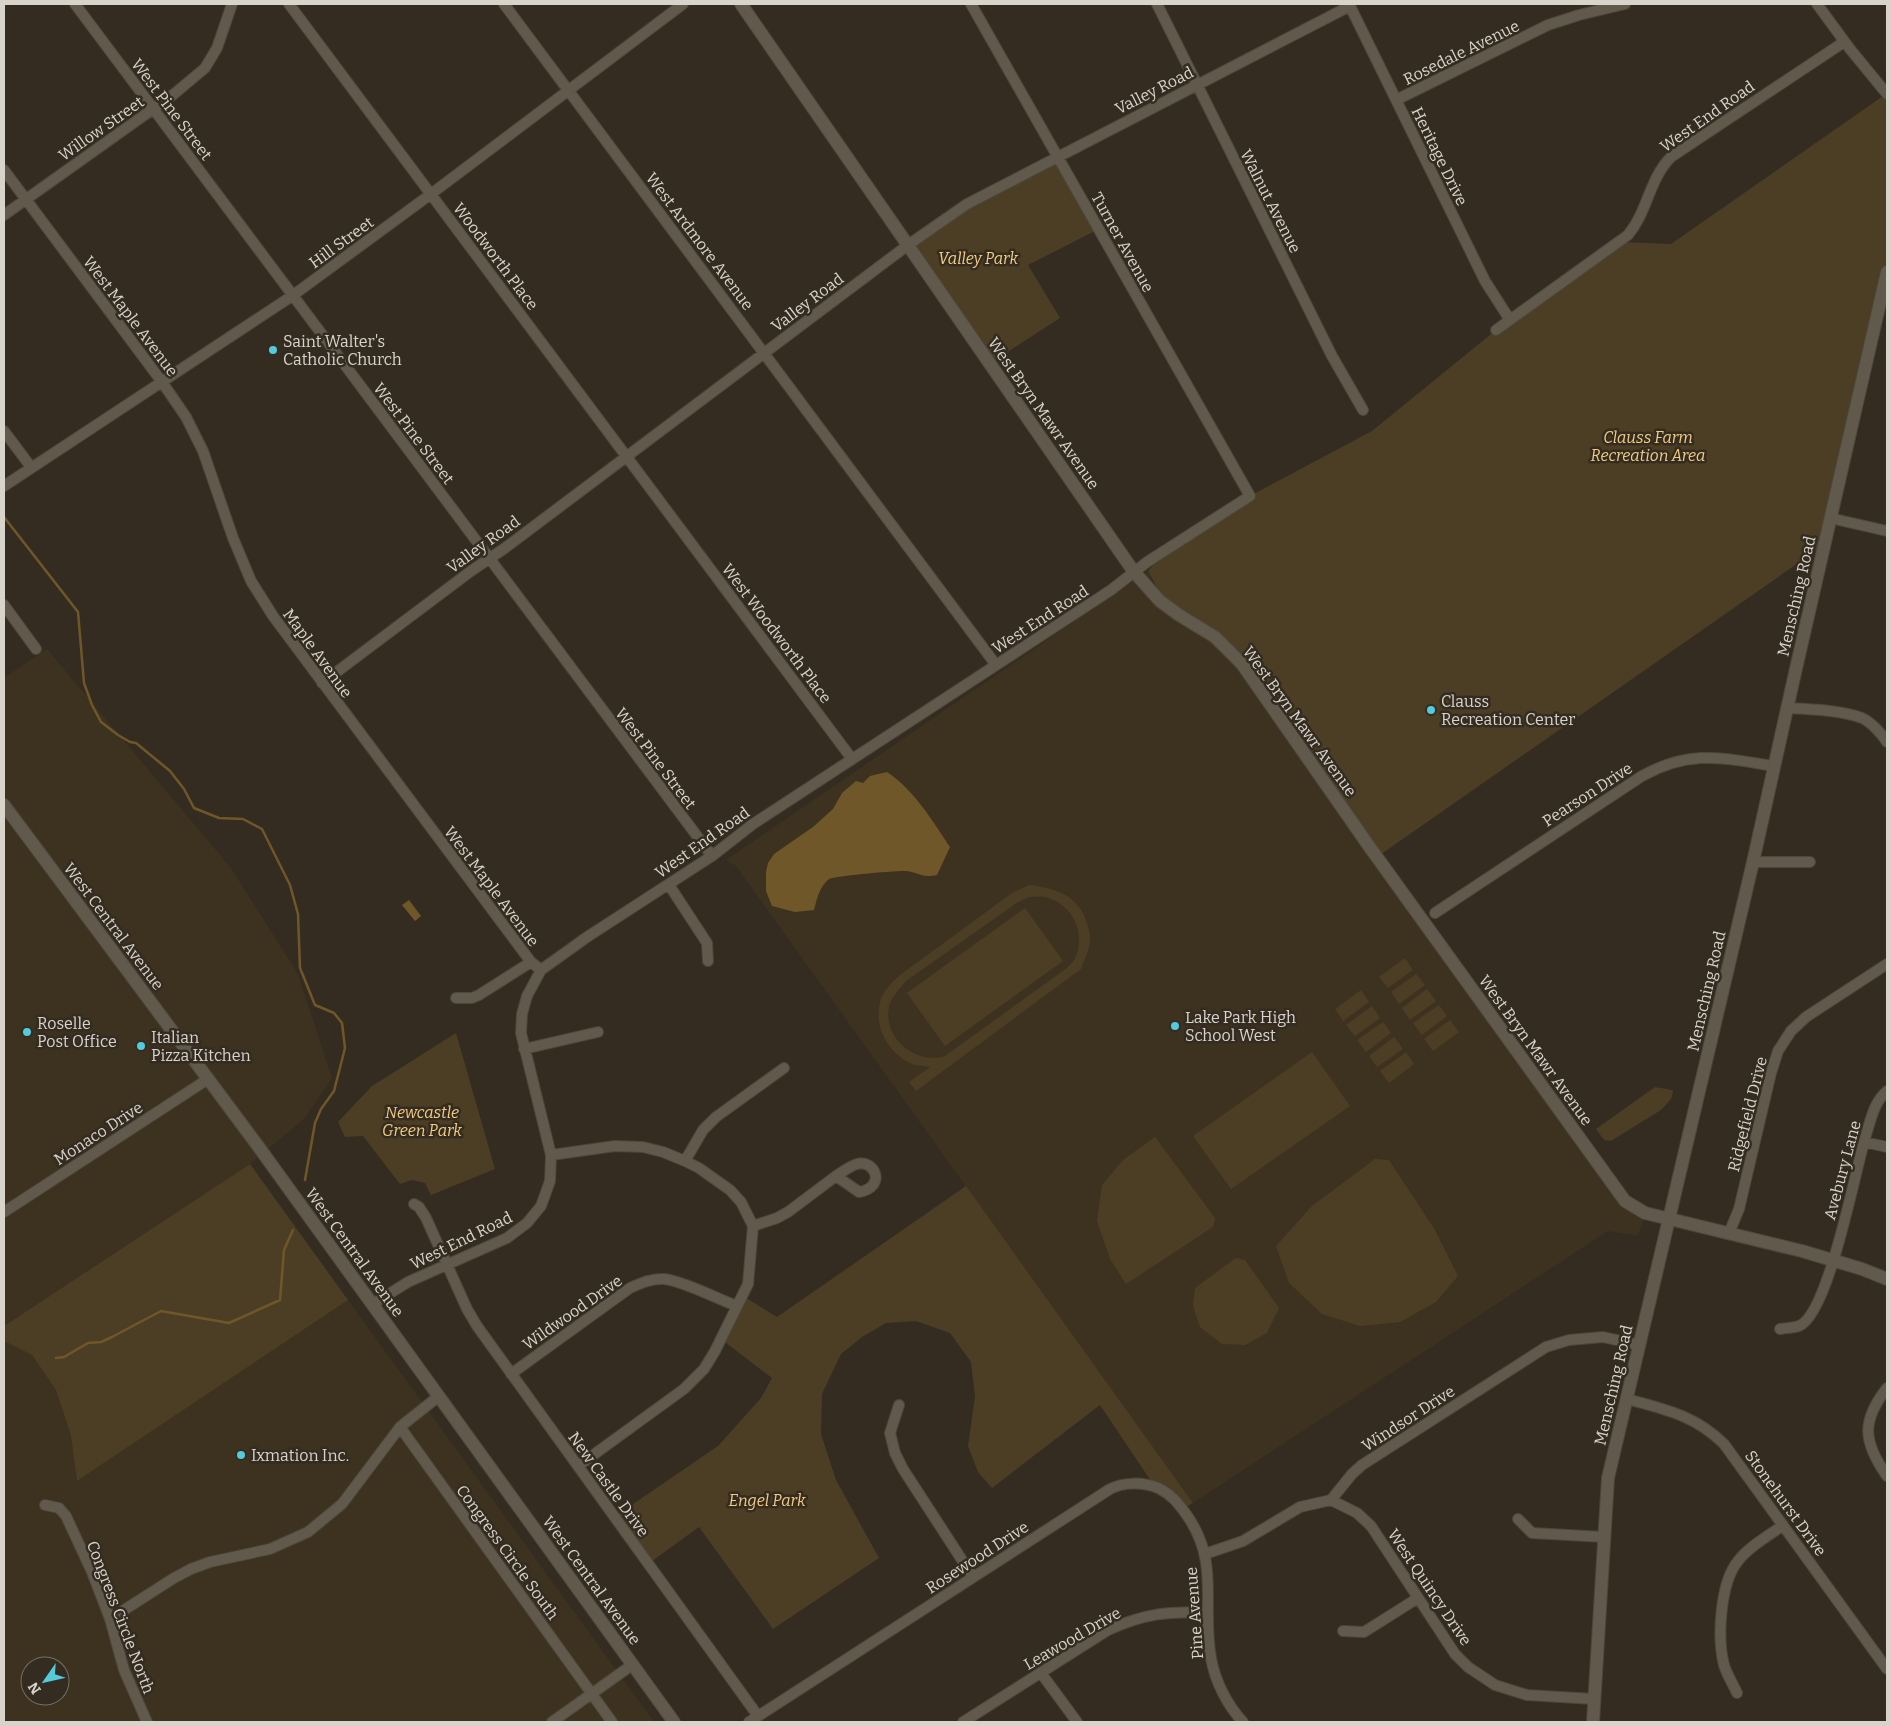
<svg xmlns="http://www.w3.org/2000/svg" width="1891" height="1726" font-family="Bitter,serif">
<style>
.built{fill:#3d3220;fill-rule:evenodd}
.green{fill:#4c3e24;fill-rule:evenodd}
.water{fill:#705729}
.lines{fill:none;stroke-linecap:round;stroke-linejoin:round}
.stream{stroke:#705729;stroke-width:2.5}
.street-casing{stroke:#4c473c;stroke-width:12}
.secondary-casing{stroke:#4c473c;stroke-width:14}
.street{stroke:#61594c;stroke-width:10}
.secondary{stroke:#61594c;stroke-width:12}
.poi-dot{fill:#54cadc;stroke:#342c20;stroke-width:2}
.labels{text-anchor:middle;stroke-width:5;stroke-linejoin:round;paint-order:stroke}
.street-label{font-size:16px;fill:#d8d4cc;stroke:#342c20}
.park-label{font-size:16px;font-style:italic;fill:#f3cb83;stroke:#342c20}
.poi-label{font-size:16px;fill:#d8d4cc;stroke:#342c20;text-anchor:start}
</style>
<rect width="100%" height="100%" fill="#342c20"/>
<path class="built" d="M 1148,571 L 1152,581 L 1242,664 L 1625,1201 L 1645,1213 L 1638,1236 L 1608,1231 L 1193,1503 L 736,866 L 726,860 Z
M 47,649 L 231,868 L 298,974 L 332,1078 L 304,1119 L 250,1164 L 4,1326 L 4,678 Z
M 348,1300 L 654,1722 L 5,1722 L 4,1341 L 32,1355 L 56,1390 L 71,1436 L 77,1481 ZM 30,1666 L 60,1666 L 60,1696 L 30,1696 Z"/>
<path class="green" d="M 1886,94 L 1887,281 L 1824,545 L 1377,857 L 1242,664 L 1179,615 L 1158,589 L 1148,571 L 1153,565 L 1250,496 L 1372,431 L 1496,330 L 1620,242 L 1671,244 Z
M 1058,157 L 1099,229 L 1028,265 L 1060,318 L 989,364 L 908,245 L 927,231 Z
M 1029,885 C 1054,888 1080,895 1087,924 C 1088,928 1091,934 1090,939 C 1090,949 1084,960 1081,969 L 916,1091 L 909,1082 L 930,1067 C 926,1066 920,1066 915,1065 C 889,1056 872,1026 881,999 C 885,989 892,982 900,975 L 1012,893 ZM 1029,897 C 1034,897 1040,896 1045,897 C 1071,903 1086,931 1076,956 C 1075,961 1070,964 1067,968 L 952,1051 C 949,1053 945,1056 942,1057 C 913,1063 883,1037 889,1007 C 891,997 900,989 906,981 L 1018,902 Z
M 1025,908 L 1063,961 L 945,1046 L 907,993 Z
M 1405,958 L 1413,970 L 1388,988 L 1379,977 Z
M 1416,974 L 1425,985 L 1399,1004 L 1391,992 Z
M 1427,989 L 1436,1001 L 1410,1020 L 1402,1008 Z
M 1361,990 L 1369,1002 L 1343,1021 L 1335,1009 Z
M 1439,1005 L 1447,1016 L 1422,1035 L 1413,1023 Z
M 1372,1006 L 1380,1018 L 1355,1036 L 1346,1025 Z
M 1450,1020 L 1459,1032 L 1433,1051 L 1424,1039 Z
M 1383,1022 L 1391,1033 L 1366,1052 L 1357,1040 Z
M 456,1033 L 495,1169 L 431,1195 L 425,1183 L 412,1180 L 400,1184 L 363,1136 L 345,1137 L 338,1122 L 372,1086 Z
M 1394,1037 L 1403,1049 L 1377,1067 L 1369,1056 Z
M 1312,1052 L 1350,1106 L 1231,1189 L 1193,1136 Z
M 1406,1052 L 1414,1064 L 1389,1083 L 1380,1071 Z
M 1655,1087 L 1672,1090 L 1673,1092 L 1671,1099 L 1661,1110 L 1611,1141 L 1604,1140 L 1596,1129 Z
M 1155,1137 L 1215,1218 L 1213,1227 L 1126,1284 L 1110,1259 L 1097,1221 L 1102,1185 L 1123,1160 Z
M 1375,1159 L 1389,1160 L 1435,1230 L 1458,1276 L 1436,1302 L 1400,1322 L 1360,1326 L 1322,1314 L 1289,1283 L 1276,1246 L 1312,1206 Z
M 250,1164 L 348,1300 L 77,1481 L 71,1436 L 56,1390 L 32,1355 L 4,1341 L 4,1326 Z
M 966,1186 L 1193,1503 L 1182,1509 L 1155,1487 L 1100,1405 L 992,1488 L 978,1472 L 968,1446 L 975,1396 L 971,1362 L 950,1333 L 916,1321 L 886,1323 L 862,1337 L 841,1354 L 822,1394 L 821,1434 L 836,1480 L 879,1558 L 773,1629 L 699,1527 L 648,1564 L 614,1517 L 718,1446 L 761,1398 L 772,1378 L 721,1339 L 743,1296 L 777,1317 Z
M 1236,1258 L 1245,1260 L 1279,1308 L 1267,1333 L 1245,1345 L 1222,1344 L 1200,1327 L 1193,1306 L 1195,1288 Z"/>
<path class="water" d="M 887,772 C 914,790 932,820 950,847 L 937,875 C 920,878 921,873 907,871 C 899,870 833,876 829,879 C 819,887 817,899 814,910 L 795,912 L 772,906 L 766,891 L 766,872 L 768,863 L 774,854 L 813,827 L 833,809 L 842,793 L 856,781 L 863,783 L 870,776 Z
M 409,900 L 421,916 L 415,921 L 402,905 Z"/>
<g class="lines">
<path class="stream" d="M 4,517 L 78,612 L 84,683 L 92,705 L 101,722 L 118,735 L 130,742 L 136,743 L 170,771 L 184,789 L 194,808 L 219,818 L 243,819 L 262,829 L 290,885 L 298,914 L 300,968 L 315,1005 L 334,1013 L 342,1023 L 345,1048 L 334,1091 L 321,1109 L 315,1123 L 305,1180
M 56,1358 L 64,1357 L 88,1343 L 101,1342 L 112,1337 L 161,1311 L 229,1323 L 280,1300 L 284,1250 L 293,1230"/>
<defs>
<path id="street" d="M 75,4 L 712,856
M 289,4 L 852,759
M 504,4 L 996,665
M 1157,4 L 1332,356 L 1363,410
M 1349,4 L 1485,281 L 1510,320
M 1817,4 L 1850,49 L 1887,94
M 1396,100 L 1548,25 L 1579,15 L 1625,4
M 4,170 L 162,382 L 186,417 L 203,451 L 233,538 L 251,581 L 273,616 L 531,962 L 541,970
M 4,215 L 174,94 L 205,68 L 217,48 L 232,4
M 1496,330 L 1628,235 C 1648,211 1649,179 1671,157 L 1844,42
M 4,431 L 31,467
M 4,486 L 292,296 L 431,194 L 683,4
M 1830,518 L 1887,531
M 4,605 L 36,649
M 322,683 L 471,571 L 505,548 L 908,245 L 967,204 L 1350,6
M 1787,708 C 1808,709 1842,710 1862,718 C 1871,722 1882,734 1887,742
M 1753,862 L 1810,862
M 669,885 L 707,943 L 708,961
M 1435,913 L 1642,776 C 1691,749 1722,758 1774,766
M 456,998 L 472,998 L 479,995 L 531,962
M 524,1049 L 598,1032
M 1864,1142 L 1887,1147
M 551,1155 L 615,1146 L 643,1147 L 663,1152 L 685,1161 L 699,1168 L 730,1190 L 741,1202 L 753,1226 L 748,1284 L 715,1351 L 704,1369 L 684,1389 L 578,1466
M 685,1161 L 703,1130 L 716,1117 L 784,1068
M 414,1204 L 419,1207 L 426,1218 L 467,1309 L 477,1326 L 758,1716
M 4,1212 L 208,1079
M 753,1226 L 777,1218 L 788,1212 L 836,1176 L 859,1192 C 887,1187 875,1159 857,1164 C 850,1166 842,1172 836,1176
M 1729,1233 L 1739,1209 L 1771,1073 L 1778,1051 L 1791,1031 L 1806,1017 L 1887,964
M 373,1304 L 408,1282 L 507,1238 L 527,1223 L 541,1206 L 550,1181 L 551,1155 L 521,1033 L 522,1014 L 527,996 L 541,970 L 587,937 L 712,856 L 753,824 L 1111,590 L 1147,562 L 1250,496 L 971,4
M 1780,1329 C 1785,1328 1793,1328 1799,1326 C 1829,1314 1855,1170 1866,1135 C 1871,1119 1874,1102 1887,1091
M 511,1374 L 630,1288 C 641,1283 652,1278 664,1279 C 683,1281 718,1299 737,1306
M 1887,1388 C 1861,1421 1863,1442 1887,1476
M 1627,1399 C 1664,1409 1695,1415 1724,1444 L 1887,1669
M 899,1405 L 890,1433 L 895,1453 L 903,1469 L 973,1577
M 400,1427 L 612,1722
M 1331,1500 L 1357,1513 L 1371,1526 L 1455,1654 L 1468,1667 L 1495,1685 L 1527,1695 L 1594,1699
M 45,1505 L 59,1508 L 66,1516 L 92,1572 L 110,1619 L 124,1670 L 147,1722
M 1518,1519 L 1532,1533 L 1604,1537
M 1205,1554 L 1243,1541 L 1300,1507 L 1331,1500 L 1352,1474 L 1362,1465 L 1546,1347 L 1569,1340 L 1603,1337 L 1639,1345
M 110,1619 L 174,1578 L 191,1569 L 210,1562 L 270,1549 L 308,1532 L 342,1504 L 400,1427 L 439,1396
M 1343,1631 L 1364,1632 L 1418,1598
M 1041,1673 L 1077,1722
M 1737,1693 C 1733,1684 1727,1675 1724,1665 C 1717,1638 1720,1583 1738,1561 C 1749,1546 1769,1536 1783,1525
M 552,1722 L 632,1665
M 749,1722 L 1110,1489 C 1124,1482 1143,1482 1158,1488 C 1171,1494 1178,1503 1186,1514 C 1221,1563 1201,1604 1211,1658 C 1215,1681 1227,1705 1243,1722
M 963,1722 L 1108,1630 C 1146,1613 1166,1612 1207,1612"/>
<path id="secondary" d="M 741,4 L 1134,572 L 1160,601 L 1179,615 L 1215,637 L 1242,664 L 1371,849 L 1625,1201 L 1645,1213 L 1802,1251 L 1862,1269 L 1887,1279
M 4,805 L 258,1146 L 674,1722
M 1593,1722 L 1608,1478 L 1753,862 L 1795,673 L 1887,272"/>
</defs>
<use href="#street" class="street-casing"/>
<use href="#secondary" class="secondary-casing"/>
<use href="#street" class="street"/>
<use href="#secondary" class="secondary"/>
</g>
<g class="poi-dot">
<circle cx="273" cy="350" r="5"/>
<circle cx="1431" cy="710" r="5"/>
<circle cx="1175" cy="1026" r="5"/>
<circle cx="27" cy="1032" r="5"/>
<circle cx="141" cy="1046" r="5"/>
<circle cx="241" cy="1455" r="5"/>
</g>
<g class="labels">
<g class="street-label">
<text transform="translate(1461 52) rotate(-26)" y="6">Rosedale Avenue</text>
<text transform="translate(1154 90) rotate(-27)" y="6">Valley Road</text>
<text transform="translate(172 109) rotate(53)" y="6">West Pine Street</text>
<text transform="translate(1707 116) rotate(-35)" y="6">West End Road</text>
<text transform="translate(101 128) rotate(-35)" y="6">Willow Street</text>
<text transform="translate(1440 156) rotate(64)" y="6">Heritage Drive</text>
<text transform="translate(1271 201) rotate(63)" y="6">Walnut Avenue</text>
<text transform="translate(700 241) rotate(53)" y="6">West Ardmore Avenue</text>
<text transform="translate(341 242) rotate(-36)" y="6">Hill Street</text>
<text transform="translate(1123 242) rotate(61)" y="6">Turner Avenue</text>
<text transform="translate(496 256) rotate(53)" y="6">Woodworth Place</text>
<text transform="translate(807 302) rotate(-37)" y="6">Valley Road</text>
<text transform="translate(131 316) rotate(53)" y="6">West Maple Avenue</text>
<text transform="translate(1044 413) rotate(55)" y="6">West Bryn Mawr Avenue</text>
<text transform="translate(414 433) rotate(53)" y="6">West Pine Street</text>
<text transform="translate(483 544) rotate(-36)" y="6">Valley Road</text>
<text transform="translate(1796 596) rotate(-77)" y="6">Mensching Road</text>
<text transform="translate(1040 619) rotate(-33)" y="6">West End Road</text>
<text transform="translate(777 633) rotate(53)" y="6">West Woodworth Place</text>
<text transform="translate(318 653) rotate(54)" y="6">Maple Avenue</text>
<text transform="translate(1300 721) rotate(54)" y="6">West Bryn Mawr Avenue</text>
<text transform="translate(656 758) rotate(53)" y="6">West Pine Street</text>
<text transform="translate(1587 794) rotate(-33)" y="6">Pearson Drive</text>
<text transform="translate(702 842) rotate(-35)" y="6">West End Road</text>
<text transform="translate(492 886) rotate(53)" y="6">West Maple Avenue</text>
<text transform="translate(114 926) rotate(53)" y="6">West Central Avenue</text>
<text transform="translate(1706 991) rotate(-77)" y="6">Mensching Road</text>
<text transform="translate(1536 1050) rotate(54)" y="6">West Bryn Mawr Avenue</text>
<text transform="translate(1747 1114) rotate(-76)" y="6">Ridgefield Drive</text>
<text transform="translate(98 1133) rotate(-33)" y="6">Monaco Drive</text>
<text transform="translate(1842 1170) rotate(-75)" y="6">Avebury Lane</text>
<text transform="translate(461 1240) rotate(-26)" y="6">West End Road</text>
<text transform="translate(355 1252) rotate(54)" y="6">West Central Avenue</text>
<text transform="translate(572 1312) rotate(-35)" y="6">Wildwood Drive</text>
<text transform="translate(1613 1385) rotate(-77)" y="6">Mensching Road</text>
<text transform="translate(1408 1418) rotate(-33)" y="6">Windsor Drive</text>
<text transform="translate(609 1484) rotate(54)" y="6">New Castle Drive</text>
<text transform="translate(1786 1503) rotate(54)" y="6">Stonehurst Drive</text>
<text transform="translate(508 1552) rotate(54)" y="6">Congress Circle South</text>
<text transform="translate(977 1557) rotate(-33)" y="6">Rosewood Drive</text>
<text transform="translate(592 1580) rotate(54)" y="6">West Central Avenue</text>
<text transform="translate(1430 1587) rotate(56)" y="6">West Quincy Drive</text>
<text transform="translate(1194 1613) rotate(-94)" y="6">Pine Avenue</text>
<text transform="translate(121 1617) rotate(69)" y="6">Congress Circle North</text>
<text transform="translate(1072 1638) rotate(-30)" y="6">Leawood Drive</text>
</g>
<g class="park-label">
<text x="978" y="264">Valley Park</text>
<text x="1648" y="443">Clauss Farm<tspan x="1648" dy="18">Recreation Area</tspan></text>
<text x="422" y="1118">Newcastle<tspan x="422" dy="18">Green Park</tspan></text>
<text x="767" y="1506">Engel Park</text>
</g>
<g class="poi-label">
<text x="283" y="347">Saint Walter's<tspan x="283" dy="18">Catholic Church</tspan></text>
<text x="1441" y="707">Clauss<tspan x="1441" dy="18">Recreation Center</tspan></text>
<text x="1185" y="1023">Lake Park High<tspan x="1185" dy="18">School West</tspan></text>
<text x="37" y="1029">Roselle<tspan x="37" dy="18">Post Office</tspan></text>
<text x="151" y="1043">Italian<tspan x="151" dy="18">Pizza Kitchen</tspan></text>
<text x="251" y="1461">Ixmation Inc.</text>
</g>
</g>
<rect width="1891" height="1726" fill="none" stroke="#d8d4cc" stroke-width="10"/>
<g transform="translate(45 1681) rotate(236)"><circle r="24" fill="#342c20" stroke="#766f65"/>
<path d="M0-4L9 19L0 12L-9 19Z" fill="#54cadc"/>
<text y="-8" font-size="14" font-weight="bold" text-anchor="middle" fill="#d8d4cc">N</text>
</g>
</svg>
